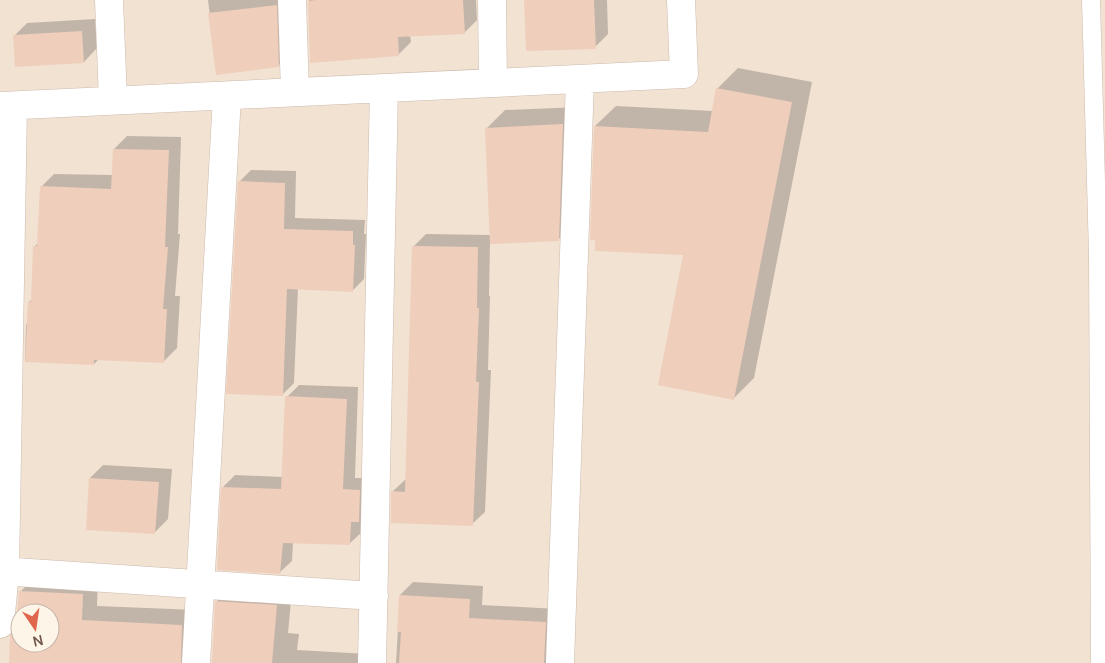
<svg xmlns="http://www.w3.org/2000/svg" width="1105" height="663" font-family="Manrope,sans-serif">
<style>
.residential{fill:#f2e2d2;fill-rule:evenodd}
.shadow{fill:#0003;fill-rule:evenodd}
.building{fill:#efcebc;fill-rule:evenodd}
.lines{fill:none;stroke-linecap:round;stroke-linejoin:round}
.lane-casing{stroke:#cebaad;stroke-width:19}
.street-casing{stroke:#cebaad;stroke-width:29}
.lane{stroke:#fff;stroke-width:18}
.street{stroke:#fff;stroke-width:28}
</style>
<rect width="100%" height="100%" fill="#fbf0e3"/>
<path class="residential" d="M 0,0 L 1105,0 L 1105,663 L 0,663 ZM 20,613 L 50,613 L 50,643 L 20,643 Z"/>
<path class="shadow" d="M 208,0 L 289,0 L 291,53 L 278,66 L 217,73 Z
M 309,0 L 476,0 L 477,20 L 464,33 L 410,35 L 411,42 L 398,55 L 311,62 Z
M 525,0 L 607,0 L 608,34 L 595,47 Z
M 95,19 L 97,48 L 84,62 L 16,65 L 14,36 L 27,23 Z
M 738,68 L 812,82 L 754,378 L 733,399 L 685,254 L 595,126 L 616,106 L 713,111 L 717,89 Z
M 580,107 L 576,222 L 558,240 L 490,243 L 489,296 L 490,296 L 488,370 L 491,370 L 485,512 L 472,524 L 392,492 L 406,479 L 413,247 L 426,234 L 491,235 L 487,128 L 505,110 Z
M 127,136 L 181,137 L 178,234 L 180,234 L 175,296 L 180,296 L 177,348 L 164,361 L 99,359 L 94,364 L 25,361 L 26,325 L 28,323 L 29,302 L 32,299 L 34,247 L 38,243 L 41,187 L 54,174 L 113,175 L 114,149 Z
M 251,170 L 296,171 L 295,218 L 365,220 L 364,234 L 366,234 L 364,279 L 352,291 L 298,288 L 294,383 L 282,395 L 239,182 Z
M 299,385 L 358,387 L 355,478 L 372,478 L 362,532 L 349,544 L 293,542 L 292,561 L 279,573 L 223,487 L 235,475 L 283,477 L 287,397 Z
M 103,465 L 172,469 L 168,519 L 155,532 L 90,478 Z
M 35,577 L 98,579 L 97,606 L 197,610 L 209,663 L 10,663 L 17,626 L 20,592 ZM 20,613 L 50,613 L 50,643 L 20,643 Z
M 413,582 L 483,586 L 482,605 L 558,609 L 558,663 L 396,663 L 400,595 Z
M 232,586 L 292,590 L 288,633 L 299,634 L 297,650 L 368,654 L 367,663 L 213,663 L 216,602 Z"/>
<path class="building" d="M 316,0 L 463,0 L 465,34 L 398,37 L 399,56 L 310,63 L 308,1 Z
M 524,0 L 594,0 L 596,49 L 526,51 Z
M 277,5 L 279,67 L 216,75 L 208,13 Z
M 82,31 L 84,63 L 15,67 L 13,35 Z
M 716,88 L 792,102 L 734,400 L 658,385 L 683,255 L 595,251 L 595,240 L 590,240 L 594,126 L 708,132 Z
M 563,124 L 559,241 L 490,244 L 485,128 Z
M 113,149 L 169,150 L 165,247 L 168,247 L 163,309 L 167,309 L 164,363 L 94,360 L 94,365 L 25,362 L 28,302 L 31,302 L 33,246 L 37,246 L 40,186 L 111,189 Z
M 238,181 L 285,183 L 284,229 L 353,231 L 353,245 L 355,245 L 353,292 L 287,289 L 283,396 L 226,394 Z
M 412,246 L 478,247 L 477,308 L 479,308 L 476,382 L 479,382 L 473,526 L 391,523 L 391,491 L 405,492 Z
M 285,396 L 347,399 L 343,489 L 360,490 L 359,522 L 351,522 L 350,545 L 283,543 L 280,574 L 217,570 L 221,487 L 281,489 Z
M 89,478 L 159,482 L 155,534 L 86,530 Z
M 19,591 L 83,594 L 82,620 L 182,625 L 181,663 L 9,663 L 10,635 L 16,625 ZM 20,613 L 50,613 L 50,643 L 20,643 Z
M 399,595 L 470,599 L 469,618 L 546,622 L 544,663 L 399,663 L 401,632 L 397,632 Z
M 215,601 L 277,605 L 272,663 L 212,663 Z"/>
<g class="lines">
<defs>
<path id="lane" d="M 1091,0 L 1098,255 L 1100,663"/>
<path id="street" d="M 109,0 L 113,100
M 292,0 L 295,92
M 492,0 L 493,83
M 0,106 L 684,74 L 681,0
M 0,571 L 374,596
M 0,624 L 5,571 L 13,106
M 196,663 L 227,96
M 372,663 L 384,88
M 560,663 L 580,79"/>
</defs>
<use href="#lane" class="lane-casing"/>
<use href="#street" class="street-casing"/>
<use href="#lane" class="lane"/>
<use href="#street" class="street"/>
</g>
<g transform="translate(35 628) rotate(167)"><circle r="24" fill="#fef5e9" stroke="#c6b5a9"/>
<path d="M0-4L9 19L0 12L-9 19Z" fill="#df674e"/>
<text y="-8" font-size="14" font-weight="bold" text-anchor="middle" fill="#71564a">N</text>
</g>
</svg>
